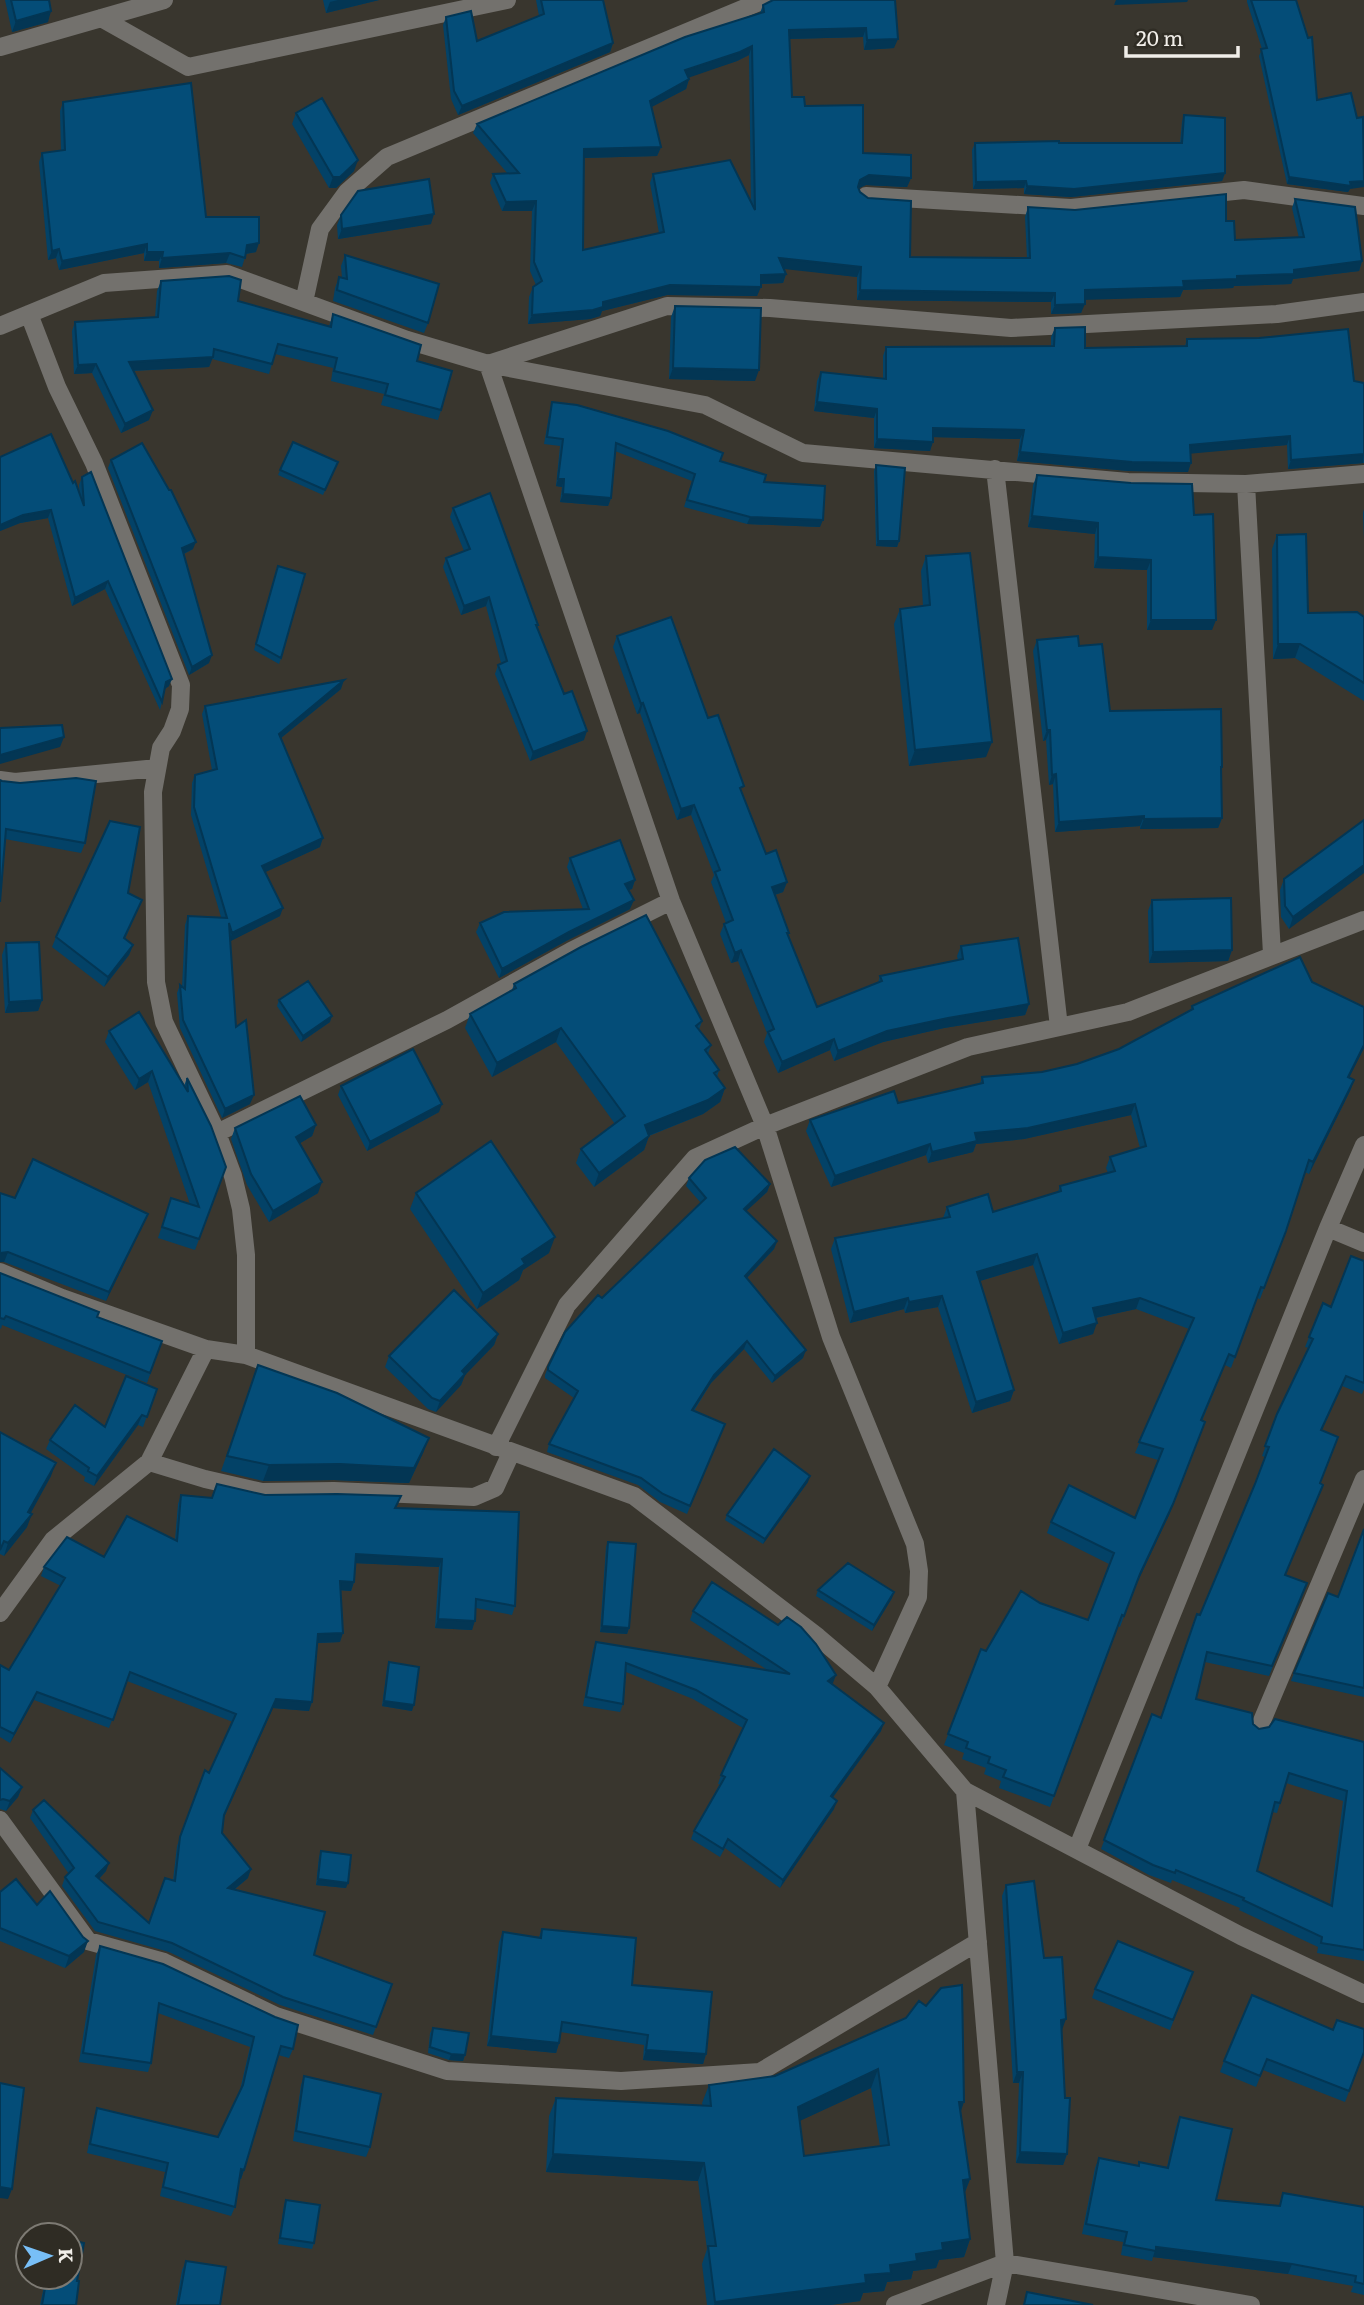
<svg xmlns="http://www.w3.org/2000/svg" width="1364" height="2305" font-family="Literata,serif">
<style>
.lines{fill:none;stroke-linecap:round;stroke-linejoin:round}
.minor{stroke:#73716d;stroke-width:18}
.wall{fill:#034267;fill-rule:evenodd}
.shaded-wall{fill:#033654}
.building{fill:#044d78;stroke:#033654;stroke-width:2;fill-rule:evenodd}
</style>
<rect width="100%" height="100%" fill="#39362e"/>
<g class="lines">
<path class="minor" d="M 101,18 L 188,67 L 507,0
M 0,47 L 164,0
M 866,196 L 1071,208 L 1244,190 L 1364,206
M 304,302 L 320,229 L 347,192 L 387,157 L 764,0
M 29,314 L 57,387 L 94,463 L 181,685 L 180,709 L 172,731 L 161,748 L 153,792 L 156,982 L 164,1022 L 217,1133 L 233,1176 L 241,1209 L 246,1255 L 246,1355
M 0,326 L 104,283 L 227,274 L 407,340 L 488,364 L 705,405 L 803,453 L 1128,482 L 1246,484 L 1364,474
M 995,469 L 1059,1027
M 1246,484 L 1272,954
M 0,780 L 15,782 L 157,768
M 217,1133 L 447,1020 L 571,951 L 671,901
M 1328,1228 L 1364,1243
M 0,1272 L 62,1298 L 206,1349 L 246,1355 L 634,1496 L 818,1637 L 877,1687 L 965,1791 L 1241,1936 L 1364,1994
M 496,1447 L 567,1305 L 695,1158 L 765,1126 L 968,1047 L 1128,1012 L 1364,920
M 149,1462 L 205,1479 L 262,1492 L 334,1491 L 474,1497 L 495,1488 L 511,1453
M 0,1613 L 53,1540 L 149,1462 L 206,1349
M 877,1687 L 918,1597 L 919,1571 L 915,1544 L 831,1337 L 765,1126 L 671,901 L 488,364 L 667,306 L 770,308 L 1011,328 L 1277,314 L 1364,302
M 1259,1728 L 1364,1479
M 965,1791 L 1005,2263 L 996,2305
M 0,1820 L 88,1941 L 164,1962 L 276,2016 L 447,2071 L 621,2081 L 760,2072 L 978,1942
M 1077,1849 L 1328,1228 L 1364,1145
M 895,2305 L 1005,2263 L 1251,2305"/>
</g>
<path class="wall" d="M 5,0 L 49,0 L 48,22 L 12,32 Z
M 323,0 L 379,0 L 326,13 Z
M 536,0 L 603,0 L 613,43 L 610,52 L 458,115 L 451,99 L 443,25 L 446,17 L 477,41 L 539,16 Z
M 895,0 L 894,48 L 864,50 L 863,37 L 789,39 L 792,97 L 863,153 L 911,178 L 907,187 L 866,185 L 859,188 L 860,192 L 910,257 L 1027,258 L 1025,217 L 1028,207 L 1226,221 L 1235,240 L 1299,238 L 1292,208 L 1295,199 L 1362,261 L 1359,271 L 1293,279 L 1291,284 L 1234,286 L 1233,288 L 1183,290 L 1180,297 L 1085,299 L 1081,313 L 1051,314 L 1051,302 L 857,300 L 857,277 L 784,268 L 786,274 L 783,283 L 761,284 L 757,296 L 667,295 L 602,311 L 600,316 L 590,319 L 528,324 L 529,297 L 533,287 L 536,285 L 530,271 L 532,211 L 502,211 L 490,183 L 493,174 L 508,174 L 473,133 L 477,124 L 760,13 L 763,5 ZM 749,55 L 751,203 L 653,174 L 650,183 L 659,233 L 583,250 L 584,158 L 657,156 L 661,147 L 651,107 L 686,89 L 689,79 L 688,77 L 737,61 Z
M 1247,0 L 1296,0 L 1317,100 L 1350,189 L 1348,192 L 1287,184 L 1259,56 L 1262,49 L 1247,2 Z
M 63,102 L 206,217 L 256,252 L 246,254 L 242,267 L 226,263 L 159,268 L 159,261 L 144,261 L 144,253 L 59,270 L 56,258 L 48,260 L 39,162 L 42,153 L 61,151 L 60,111 Z
M 296,113 L 354,171 L 336,188 L 329,188 L 292,124 Z
M 1184,115 L 1225,173 L 1222,181 L 1071,197 L 1024,194 L 1024,188 L 973,189 L 972,150 L 975,143 L 1180,143 L 1182,122 Z
M 341,215 L 431,224 L 338,239 L 337,225 Z
M 345,255 L 428,323 L 424,333 L 333,301 L 335,288 L 339,277 L 342,278 L 341,266 Z
M 161,281 L 329,326 L 333,314 L 417,361 L 441,410 L 438,420 L 381,405 L 384,394 L 331,381 L 333,368 L 275,354 L 269,374 L 212,359 L 209,367 L 133,371 L 149,420 L 121,433 L 92,373 L 74,374 L 72,331 L 75,322 L 155,318 L 157,291 Z
M 675,306 L 755,381 L 669,379 L 671,317 Z
M 1055,328 L 1085,348 L 1185,346 L 1187,339 L 1354,381 L 1364,414 L 1364,463 L 1288,469 L 1287,445 L 1190,453 L 1188,472 L 1129,471 L 1017,461 L 1020,439 L 933,437 L 930,451 L 874,448 L 874,418 L 814,411 L 817,381 L 821,372 L 883,379 L 883,356 L 886,347 L 1051,346 L 1051,337 Z
M 552,402 L 720,461 L 764,482 L 820,527 L 747,524 L 684,507 L 692,481 L 615,451 L 611,498 L 608,506 L 560,502 L 562,487 L 556,486 L 560,446 L 544,444 L 550,410 Z
M 293,442 L 338,462 L 323,495 L 278,475 Z
M 0,457 L 73,483 L 80,496 L 79,485 L 82,477 L 169,686 L 165,689 L 162,702 L 160,710 L 105,589 L 72,606 L 48,518 L 20,523 L 0,531 Z
M 111,460 L 193,549 L 184,554 L 209,663 L 189,675 L 108,468 Z
M 876,465 L 899,541 L 897,547 L 876,546 L 874,471 Z
M 1037,475 L 1194,515 L 1212,630 L 1147,630 L 1147,570 L 1094,568 L 1095,534 L 1028,527 L 1033,485 Z
M 453,508 L 538,625 L 537,627 L 584,740 L 530,761 L 495,674 L 498,665 L 501,663 L 486,606 L 461,615 L 443,567 L 446,558 L 464,551 L 450,517 Z
M 1364,509 L 1364,539 L 1363,513 Z
M 1277,535 L 1308,613 L 1364,617 L 1364,701 L 1295,658 L 1273,659 L 1272,549 Z
M 926,556 L 986,757 L 909,766 L 894,624 L 900,609 L 923,606 L 921,571 Z
M 276,572 L 281,658 L 279,664 L 254,650 Z
M 617,636 L 708,718 L 742,793 L 766,854 L 787,882 L 783,892 L 775,895 L 788,935 L 817,1007 L 878,983 L 880,976 L 958,960 L 957,956 L 961,946 L 1029,1004 L 1025,1015 L 944,1028 L 883,1042 L 834,1061 L 830,1050 L 778,1073 L 764,1042 L 767,1033 L 738,961 L 731,963 L 720,934 L 724,924 L 726,923 L 711,882 L 714,875 L 691,815 L 677,820 L 640,713 L 637,714 L 613,647 Z
M 1037,640 L 1079,646 L 1110,711 L 1221,771 L 1222,818 L 1218,828 L 1140,829 L 1140,826 L 1055,832 L 1053,784 L 1049,785 L 1046,740 L 1043,741 L 1033,651 Z
M 341,689 L 281,738 L 320,847 L 265,872 L 280,916 L 230,941 L 236,1027 L 250,1104 L 222,1118 L 180,1028 L 177,993 L 180,985 L 182,987 L 185,925 L 188,916 L 221,917 L 191,815 L 192,783 L 195,775 L 212,770 L 202,714 L 205,706 Z
M 0,780 L 85,843 L 81,853 L 5,839 Z
M 1364,820 L 1289,929 L 1281,917 L 1280,890 L 1284,879 Z
M 570,858 L 635,880 L 632,889 L 628,890 L 630,909 L 566,941 L 499,978 L 476,932 L 480,923 L 583,909 L 567,867 Z
M 142,900 L 125,939 L 133,945 L 129,955 L 104,987 L 52,947 L 56,937 Z
M 1152,900 L 1232,950 L 1228,961 L 1149,963 L 1148,911 Z
M 6,943 L 42,1000 L 38,1011 L 5,1013 L 2,955 Z
M 1312,982 L 1364,1007 L 1364,1048 L 1349,1077 L 1354,1080 L 1350,1091 L 1309,1174 L 1305,1172 L 1286,1231 L 1260,1299 L 1257,1298 L 1231,1368 L 1225,1365 L 1202,1421 L 1169,1515 L 1136,1585 L 1120,1627 L 1118,1626 L 1050,1807 L 999,1788 L 1001,1781 L 984,1774 L 986,1768 L 962,1759 L 964,1753 L 944,1745 L 981,1649 L 986,1651 L 1040,1603 L 1088,1620 L 1109,1564 L 1047,1533 L 1051,1522 L 1135,1518 L 1158,1460 L 1135,1453 L 1189,1329 L 1136,1309 L 1096,1318 L 1093,1334 L 1059,1344 L 1033,1265 L 980,1281 L 1014,1390 L 1010,1401 L 972,1413 L 938,1307 L 905,1313 L 904,1309 L 850,1323 L 831,1249 L 835,1238 L 943,1218 L 947,1207 L 993,1212 L 1058,1192 L 1060,1186 L 1108,1173 L 1106,1168 L 1110,1157 L 1140,1148 L 1131,1115 L 1024,1139 L 976,1144 L 973,1152 L 928,1163 L 926,1155 L 831,1187 L 806,1131 L 810,1120 L 898,1103 L 980,1084 L 982,1077 L 1042,1072 L 1077,1064 L 1119,1049 L 1190,1011 L 1192,1006 Z
M 514,984 L 702,1021 L 699,1030 L 711,1045 L 708,1054 L 719,1070 L 717,1077 L 725,1088 L 720,1102 L 703,1114 L 649,1136 L 644,1150 L 594,1187 L 576,1163 L 581,1149 L 615,1124 L 556,1042 L 492,1077 L 465,1028 L 470,1014 L 512,990 Z
M 279,1000 L 330,1022 L 301,1042 L 277,1006 Z
M 109,1031 L 184,1086 L 187,1078 L 226,1167 L 195,1250 L 158,1238 L 171,1198 L 190,1204 L 148,1082 L 135,1090 L 105,1042 Z
M 341,1086 L 439,1112 L 367,1151 L 338,1095 Z
M 316,1125 L 312,1136 L 300,1143 L 318,1193 L 269,1222 L 247,1185 L 231,1139 L 235,1128 Z
M 689,1178 L 770,1184 L 767,1192 L 746,1211 L 777,1241 L 774,1249 L 747,1278 L 803,1358 L 772,1383 L 744,1349 L 711,1383 L 694,1411 L 725,1424 L 687,1514 L 660,1502 L 638,1485 L 547,1452 L 549,1444 L 574,1398 L 545,1378 L 545,1375 L 548,1367 L 602,1298 L 701,1203 L 686,1186 Z
M 0,1193 L 15,1198 L 144,1223 L 106,1301 L 4,1262 L 0,1262 Z
M 416,1193 L 549,1253 L 523,1270 L 519,1280 L 477,1309 L 410,1209 Z
M 1364,1261 L 1364,1389 L 1362,1394 L 1342,1386 L 1322,1430 L 1319,1494 L 1285,1575 L 1307,1583 L 1303,1593 L 1269,1676 L 1205,1662 L 1196,1699 L 1253,1724 L 1259,1729 L 1364,1742 L 1364,1961 L 1317,1953 L 1318,1947 L 1239,1910 L 1240,1908 L 1172,1880 L 1171,1883 L 1149,1875 L 1101,1849 L 1152,1714 L 1161,1718 L 1200,1615 L 1255,1485 L 1265,1457 L 1262,1456 L 1277,1414 L 1309,1348 L 1305,1347 L 1323,1303 L 1331,1307 ZM 1286,1783 L 1343,1801 L 1330,1905 L 1257,1871 L 1272,1812 L 1277,1813 Z
M 0,1273 L 97,1317 L 162,1341 L 147,1383 L 2,1325 L 1,1329 L 0,1328 Z
M 498,1334 L 494,1345 L 465,1375 L 461,1385 L 436,1412 L 428,1409 L 385,1367 L 389,1356 Z
M 258,1365 L 429,1438 L 423,1453 L 409,1483 L 334,1480 L 263,1481 L 221,1471 Z
M 157,1389 L 143,1427 L 138,1425 L 94,1486 L 84,1481 L 85,1477 L 46,1449 L 50,1440 L 105,1427 Z
M 0,1432 L 51,1476 L 30,1513 L 27,1527 L 4,1556 L 0,1554 Z
M 808,1482 L 763,1544 L 725,1520 L 727,1515 Z
M 181,1495 L 212,1498 L 265,1495 L 396,1508 L 515,1606 L 512,1615 L 476,1608 L 472,1630 L 435,1628 L 439,1567 L 355,1563 L 354,1582 L 351,1591 L 340,1590 L 340,1642 L 317,1643 L 309,1711 L 273,1708 L 224,1817 L 222,1833 L 248,1878 L 234,1890 L 314,1955 L 392,1984 L 373,2035 L 280,2005 L 169,1952 L 95,1931 L 62,1886 L 65,1877 L 69,1874 L 30,1818 L 33,1810 L 106,1871 L 99,1879 L 149,1923 L 173,1880 L 177,1846 L 205,1770 L 209,1773 L 233,1722 L 127,1681 L 109,1728 L 34,1700 L 10,1743 L 0,1737 L 0,1665 L 9,1670 L 61,1586 L 41,1576 L 44,1567 L 104,1557 L 175,1540 L 178,1504 Z
M 1364,1529 L 1364,1697 L 1291,1681 L 1294,1673 L 1338,1597 Z
M 608,1542 L 629,1628 L 627,1634 L 600,1632 L 606,1547 Z
M 818,1590 L 892,1598 L 872,1631 L 816,1596 Z
M 693,1611 L 833,1683 L 832,1684 L 881,1731 L 833,1797 L 834,1809 L 780,1888 L 725,1848 L 720,1857 L 691,1839 L 694,1831 L 720,1784 L 718,1784 L 721,1775 L 743,1728 L 693,1699 L 626,1672 L 623,1704 L 620,1712 L 583,1706 L 593,1650 L 596,1642 L 769,1671 L 690,1620 Z
M 389,1662 L 412,1711 L 382,1706 L 387,1668 Z
M 0,1768 L 22,1787 L 18,1797 L 6,1811 L 0,1809 Z
M 321,1851 L 346,1888 L 316,1885 L 319,1857 Z
M 1006,1885 L 1044,1958 L 1062,2030 L 1067,2154 L 1063,2165 L 1016,2163 L 1019,2083 L 1013,2083 L 1002,1896 Z
M 0,1892 L 37,1905 L 84,1952 L 65,1968 L 0,1941 Z
M 542,1929 L 632,1985 L 706,2054 L 703,2064 L 643,2060 L 644,2045 L 560,2032 L 559,2043 L 556,2053 L 487,2046 L 499,1942 L 503,1932 L 539,1937 Z
M 100,1946 L 293,2049 L 289,2058 L 278,2055 L 244,2170 L 241,2179 L 239,2179 L 235,2207 L 231,2216 L 160,2196 L 165,2172 L 87,2153 L 94,2117 L 97,2108 L 218,2137 L 240,2090 L 250,2047 L 158,2013 L 151,2063 L 148,2072 L 79,2062 L 96,1955 Z
M 1193,1972 L 1170,2030 L 1092,1998 L 1095,1989 Z
M 906,2018 L 961,2112 L 970,2179 L 965,2192 L 970,2239 L 964,2257 L 939,2260 L 936,2268 L 913,2271 L 911,2279 L 887,2282 L 884,2291 L 863,2293 L 860,2301 L 830,2305 L 707,2305 L 702,2264 L 707,2249 L 698,2181 L 546,2172 L 549,2116 L 556,2098 L 703,2106 L 702,2103 L 709,2085 L 775,2076 ZM 871,2088 L 880,2146 L 804,2156 L 799,2121 Z
M 433,2028 L 465,2055 L 463,2061 L 449,2060 L 428,2053 L 430,2033 Z
M 1333,2030 L 1364,2053 L 1345,2102 L 1263,2070 L 1256,2087 L 1220,2072 L 1224,2061 Z
M 304,2076 L 370,2147 L 366,2157 L 293,2141 L 301,2085 Z
M 1180,2117 L 1216,2200 L 1279,2206 L 1283,2193 L 1364,2207 L 1364,2295 L 1351,2292 L 1353,2286 L 1288,2274 L 1153,2257 L 1152,2261 L 1121,2255 L 1123,2242 L 1082,2234 L 1095,2168 L 1099,2158 L 1138,2166 L 1139,2162 L 1167,2167 L 1176,2127 Z
M 286,2200 L 314,2243 L 312,2249 L 278,2244 L 284,2205 Z
M 186,2261 L 220,2305 L 176,2305 L 182,2270 Z
M 46,2277 L 70,2277 L 77,2281 L 76,2305 L 40,2305 Z"/>
<path class="shaded-wall" d="M 338,0 L 379,0 L 326,13 L 330,2 Z
M 1116,0 L 1188,0 L 1187,2 L 1114,5 Z
M 51,11 L 48,22 L 12,32 L 16,21 Z
M 866,28 L 863,37 L 785,39 L 789,30 Z
M 898,39 L 894,48 L 864,50 L 867,40 Z
M 613,43 L 610,52 L 458,115 L 462,106 Z
M 752,46 L 749,55 L 737,61 L 682,80 L 685,70 Z
M 689,79 L 686,89 L 646,110 L 650,101 Z
M 661,147 L 657,156 L 581,158 L 584,149 Z
M 358,160 L 354,171 L 336,188 L 329,188 L 333,177 Z
M 1225,173 L 1222,181 L 1071,197 L 1024,194 L 1027,186 Z
M 869,175 L 911,178 L 907,187 L 866,185 L 857,189 L 860,180 Z
M 1289,177 L 1350,182 L 1364,181 L 1364,187 L 1350,189 L 1348,192 L 1287,184 Z
M 1026,181 L 1024,188 L 973,189 L 976,182 Z
M 536,201 L 532,211 L 502,211 L 506,202 Z
M 434,214 L 431,224 L 338,239 L 342,229 Z
M 259,243 L 256,252 L 244,254 L 247,245 Z
M 147,244 L 144,253 L 59,270 L 62,261 Z
M 59,249 L 56,258 L 48,260 L 52,251 Z
M 147,252 L 163,252 L 159,261 L 144,261 Z
M 230,253 L 226,263 L 159,268 L 162,258 Z
M 779,258 L 861,267 L 857,277 L 775,268 Z
M 1362,261 L 1359,271 L 1293,279 L 1291,284 L 1234,286 L 1233,288 L 1183,290 L 1180,297 L 1081,300 L 1085,290 L 1294,270 Z
M 786,274 L 783,283 L 758,284 L 761,275 Z
M 670,285 L 761,287 L 757,296 L 667,295 L 602,311 L 600,316 L 590,319 L 528,324 L 532,315 L 603,302 Z
M 860,290 L 1055,293 L 1051,302 L 857,300 Z
M 1085,304 L 1081,313 L 1051,314 L 1055,305 Z
M 213,357 L 209,367 L 125,371 L 129,362 Z
M 96,364 L 92,373 L 74,374 L 78,365 Z
M 673,368 L 759,370 L 755,381 L 669,379 Z
M 817,402 L 877,409 L 874,418 L 814,411 Z
M 153,410 L 149,420 L 121,433 L 125,424 Z
M 933,428 L 1024,430 L 1020,439 L 930,437 Z
M 1290,436 L 1287,445 L 1187,454 L 1190,445 Z
M 877,439 L 933,442 L 930,451 L 874,448 Z
M 1020,452 L 1191,463 L 1188,472 L 1129,471 L 1017,461 Z
M 1364,454 L 1363,463 L 1288,469 L 1291,460 Z
M 558,479 L 564,479 L 562,487 L 556,486 Z
M 563,494 L 611,498 L 608,506 L 560,502 Z
M 51,510 L 48,518 L 20,523 L 0,531 L 0,525 L 23,515 Z
M 1032,516 L 1098,523 L 1095,534 L 1028,527 Z
M 750,517 L 823,520 L 820,527 L 747,524 Z
M 878,541 L 899,541 L 897,547 L 876,546 Z
M 196,542 L 193,549 L 179,556 L 182,548 Z
M 1098,557 L 1151,560 L 1147,570 L 1094,568 Z
M 108,581 L 105,589 L 72,606 L 75,598 Z
M 489,597 L 486,606 L 461,615 L 464,606 Z
M 1151,620 L 1216,620 L 1212,630 L 1147,630 Z
M 1278,644 L 1300,644 L 1295,658 L 1273,659 Z
M 212,655 L 209,663 L 189,675 L 192,667 Z
M 172,679 L 169,686 L 163,690 L 166,682 Z
M 344,680 L 341,689 L 276,742 L 279,734 Z
M 643,703 L 640,713 L 637,714 L 641,704 Z
M 1047,730 L 1050,730 L 1046,740 L 1043,741 Z
M 587,731 L 584,740 L 530,761 L 533,752 Z
M 64,737 L 60,747 L 0,764 L 0,755 Z
M 992,742 L 986,757 L 909,766 L 915,750 Z
M 1056,774 L 1053,784 L 1049,785 L 1052,775 Z
M 694,805 L 691,815 L 677,820 L 681,809 Z
M 1144,816 L 1140,826 L 1055,832 L 1059,822 Z
M 1222,818 L 1218,828 L 1140,829 L 1144,819 Z
M 323,838 L 320,847 L 259,875 L 262,866 Z
M 1364,865 L 1364,873 L 1289,929 L 1293,917 Z
M 635,880 L 632,889 L 622,892 L 625,884 Z
M 787,882 L 783,892 L 768,897 L 772,887 Z
M 634,900 L 630,909 L 566,941 L 499,978 L 502,969 L 569,932 Z
M 283,908 L 280,916 L 229,942 L 232,933 Z
M 133,945 L 129,955 L 104,987 L 108,977 Z
M 741,950 L 738,961 L 731,963 L 735,953 Z
M 1232,950 L 1228,961 L 1149,963 L 1153,952 Z
M 42,1000 L 38,1011 L 5,1013 L 9,1002 Z
M 1029,1004 L 1025,1015 L 944,1028 L 883,1042 L 834,1061 L 838,1051 L 887,1031 L 948,1018 Z
M 332,1016 L 330,1022 L 301,1042 L 303,1036 Z
M 561,1028 L 556,1042 L 492,1077 L 497,1063 Z
M 834,1039 L 830,1050 L 778,1073 L 782,1062 Z
M 1364,1045 L 1364,1048 L 1344,1088 L 1348,1077 Z
M 152,1071 L 148,1082 L 135,1090 L 139,1079 Z
M 1354,1080 L 1350,1091 L 1309,1174 L 1313,1162 Z
M 725,1088 L 720,1102 L 703,1114 L 640,1139 L 645,1125 Z
M 254,1095 L 250,1104 L 222,1118 L 225,1109 Z
M 442,1104 L 439,1112 L 367,1151 L 370,1142 Z
M 1135,1104 L 1131,1115 L 1024,1139 L 976,1144 L 973,1152 L 928,1163 L 932,1152 L 975,1133 Z
M 316,1125 L 312,1136 L 292,1148 L 296,1137 Z
M 649,1136 L 644,1150 L 594,1187 L 599,1173 Z
M 930,1144 L 926,1155 L 831,1187 L 835,1176 Z
M 322,1182 L 318,1193 L 269,1222 L 273,1211 Z
M 770,1184 L 767,1192 L 741,1216 L 744,1209 Z
M 148,1214 L 144,1223 L 106,1301 L 109,1292 Z
M 555,1237 L 549,1253 L 523,1270 L 519,1280 L 477,1309 L 483,1293 L 522,1259 Z
M 777,1241 L 774,1249 L 742,1283 L 745,1276 Z
M 8,1252 L 4,1262 L 0,1262 L 0,1253 Z
M 1037,1254 L 1033,1265 L 973,1283 L 977,1272 Z
M 942,1296 L 938,1307 L 905,1313 L 909,1302 Z
M 908,1298 L 904,1309 L 850,1323 L 854,1312 Z
M 1140,1298 L 1136,1309 L 1089,1319 L 1093,1308 Z
M 1097,1323 L 1093,1334 L 1059,1344 L 1063,1333 Z
M 498,1334 L 494,1345 L 465,1375 L 461,1385 L 436,1412 L 440,1401 L 462,1371 Z
M 747,1341 L 744,1349 L 711,1383 L 689,1417 L 692,1410 L 714,1375 Z
M 806,1350 L 803,1358 L 772,1383 L 775,1376 Z
M 1346,1376 L 1342,1386 L 1317,1440 L 1321,1430 Z
M 1014,1390 L 1010,1401 L 972,1413 L 976,1402 Z
M 142,1415 L 138,1425 L 94,1486 L 97,1476 Z
M 1205,1422 L 1169,1515 L 1136,1585 L 1120,1627 L 1140,1574 Z
M 429,1438 L 423,1453 L 409,1483 L 334,1480 L 263,1481 L 269,1465 Z
M 56,1463 L 51,1476 L 26,1522 L 32,1514 L 27,1527 L 4,1556 L 8,1543 L 28,1512 Z
M 810,1476 L 808,1482 L 763,1544 L 765,1539 Z
M 356,1554 L 442,1559 L 439,1567 L 353,1563 Z
M 340,1581 L 354,1582 L 351,1591 L 337,1590 Z
M 894,1592 L 892,1598 L 872,1631 L 874,1625 Z
M 438,1619 L 475,1621 L 472,1630 L 435,1628 Z
M 602,1626 L 629,1628 L 627,1634 L 600,1632 Z
M 343,1633 L 340,1642 L 315,1643 L 318,1634 Z
M 836,1675 L 833,1683 L 825,1689 L 828,1681 Z
M 37,1692 L 34,1700 L 10,1743 L 14,1734 Z
M 276,1699 L 312,1702 L 309,1711 L 273,1708 L 221,1824 Z
M 384,1701 L 414,1705 L 412,1711 L 382,1706 Z
M 884,1723 L 881,1731 L 828,1804 L 831,1796 Z
M 22,1787 L 18,1797 L 6,1811 L 10,1801 Z
M 837,1801 L 834,1809 L 780,1888 L 783,1880 Z
M 109,1863 L 106,1871 L 93,1885 L 96,1876 Z
M 251,1869 L 248,1878 L 225,1897 L 228,1888 Z
M 318,1879 L 348,1883 L 346,1888 L 316,1885 Z
M 88,1941 L 84,1952 L 65,1968 L 69,1956 Z
M 1066,2019 L 1062,2030 L 1061,2020 Z
M 491,2036 L 559,2043 L 556,2053 L 487,2046 Z
M 646,2050 L 706,2054 L 703,2064 L 643,2060 Z
M 451,2054 L 465,2055 L 463,2061 L 449,2060 Z
M 878,2069 L 871,2088 L 791,2125 L 798,2107 Z
M 1017,2072 L 1023,2072 L 1019,2083 L 1013,2083 Z
M 959,2102 L 964,2102 L 958,2120 Z
M 1020,2152 L 1067,2154 L 1063,2165 L 1016,2163 Z
M 553,2154 L 704,2163 L 698,2181 L 546,2172 Z
M 241,2169 L 244,2170 L 241,2179 L 237,2178 Z
M 970,2179 L 963,2197 L 963,2180 Z
M 0,2187 L 12,2189 L 8,2199 L 0,2198 Z
M 970,2239 L 964,2257 L 939,2260 L 936,2268 L 913,2271 L 911,2279 L 887,2282 L 884,2291 L 863,2293 L 860,2301 L 830,2305 L 714,2305 L 715,2302 L 865,2275 L 942,2243 Z
M 1156,2247 L 1292,2264 L 1288,2274 L 1153,2257 Z"/>
<path class="building" d="M 11,0 L 49,0 L 51,11 L 16,21 Z
M 541,0 L 603,0 L 613,43 L 462,106 L 454,91 L 446,17 L 471,11 L 477,41 L 544,14 Z
M 773,0 L 895,0 L 898,39 L 867,40 L 866,28 L 789,30 L 792,97 L 804,97 L 805,106 L 863,105 L 863,153 L 911,155 L 911,178 L 869,175 L 860,180 L 858,187 L 860,192 L 868,198 L 911,201 L 910,257 L 1030,258 L 1028,207 L 1075,210 L 1226,194 L 1226,221 L 1234,221 L 1235,240 L 1304,237 L 1295,199 L 1355,207 L 1362,261 L 1294,270 L 1294,274 L 1237,276 L 1237,279 L 1183,281 L 1184,287 L 1085,290 L 1085,304 L 1055,305 L 1055,293 L 860,290 L 861,267 L 779,258 L 786,274 L 761,275 L 761,287 L 670,285 L 603,302 L 603,307 L 593,310 L 532,315 L 533,287 L 542,281 L 534,262 L 536,201 L 506,202 L 493,174 L 519,173 L 477,124 L 685,37 L 764,12 L 763,5 ZM 752,46 L 755,210 L 730,160 L 653,174 L 664,232 L 583,250 L 584,149 L 661,147 L 650,101 L 689,79 L 685,70 L 740,52 Z
M 1251,0 L 1296,0 L 1308,38 L 1312,37 L 1317,100 L 1351,93 L 1357,118 L 1363,117 L 1364,181 L 1350,182 L 1351,186 L 1289,177 L 1261,49 L 1267,48 Z
M 191,83 L 206,217 L 259,217 L 259,243 L 247,245 L 245,258 L 230,253 L 162,258 L 163,252 L 147,252 L 147,244 L 62,261 L 59,249 L 52,251 L 42,153 L 65,150 L 63,102 Z
M 322,98 L 358,160 L 340,177 L 333,177 L 296,113 Z
M 1184,115 L 1225,118 L 1225,173 L 1074,189 L 1027,186 L 1026,181 L 976,182 L 975,143 L 1059,141 L 1059,143 L 1182,143 Z
M 429,179 L 434,214 L 342,229 L 341,215 L 358,191 Z
M 345,255 L 439,284 L 428,323 L 337,290 L 339,277 L 347,279 Z
M 229,276 L 241,280 L 238,301 L 331,327 L 333,314 L 421,345 L 417,361 L 452,371 L 441,410 L 385,395 L 388,384 L 334,371 L 337,358 L 278,344 L 272,364 L 214,349 L 213,357 L 129,362 L 153,410 L 125,424 L 96,364 L 78,365 L 75,322 L 158,317 L 161,281 Z
M 675,306 L 761,308 L 759,370 L 673,368 Z
M 1085,327 L 1085,348 L 1187,346 L 1187,339 L 1259,338 L 1348,329 L 1354,381 L 1364,383 L 1364,454 L 1291,460 L 1290,436 L 1190,445 L 1191,463 L 1132,462 L 1020,452 L 1024,430 L 933,428 L 933,442 L 877,439 L 877,409 L 817,402 L 821,372 L 886,379 L 886,347 L 1054,346 L 1055,328 Z
M 552,402 L 577,405 L 668,431 L 723,453 L 720,461 L 766,475 L 764,482 L 825,486 L 823,520 L 750,517 L 687,500 L 695,474 L 616,443 L 611,498 L 563,494 L 564,479 L 558,479 L 563,439 L 547,437 Z
M 51,434 L 73,483 L 75,481 L 84,506 L 82,477 L 91,472 L 172,679 L 166,682 L 162,702 L 108,581 L 75,598 L 51,510 L 23,515 L 0,525 L 0,457 Z
M 293,442 L 338,462 L 325,490 L 280,470 Z
M 142,443 L 169,490 L 171,490 L 196,542 L 182,548 L 212,655 L 192,667 L 111,460 Z
M 876,465 L 905,468 L 899,541 L 878,541 Z
M 1037,475 L 1131,483 L 1192,484 L 1194,515 L 1213,514 L 1216,620 L 1151,620 L 1151,560 L 1098,557 L 1098,523 L 1032,516 Z
M 490,493 L 538,625 L 536,625 L 564,694 L 572,691 L 587,731 L 533,752 L 498,665 L 507,661 L 489,597 L 464,606 L 446,558 L 470,549 L 453,508 Z
M 1306,534 L 1308,613 L 1357,612 L 1364,617 L 1364,683 L 1300,644 L 1278,644 L 1277,535 Z
M 970,553 L 992,742 L 915,750 L 900,609 L 930,605 L 926,556 Z
M 278,566 L 305,574 L 281,658 L 256,644 Z
M 671,617 L 708,718 L 718,715 L 744,786 L 740,788 L 766,854 L 776,850 L 787,882 L 772,887 L 789,933 L 787,933 L 817,1007 L 882,981 L 880,976 L 963,959 L 961,946 L 1018,938 L 1029,1004 L 948,1018 L 887,1031 L 838,1051 L 834,1039 L 782,1062 L 768,1032 L 774,1029 L 741,950 L 735,953 L 724,924 L 733,920 L 715,872 L 720,870 L 694,805 L 681,809 L 643,703 L 641,704 L 617,636 Z
M 1078,636 L 1079,646 L 1102,644 L 1110,711 L 1221,709 L 1222,767 L 1221,767 L 1222,818 L 1144,819 L 1144,816 L 1059,822 L 1056,774 L 1052,775 L 1050,730 L 1047,730 L 1037,640 Z
M 344,680 L 279,734 L 323,838 L 262,866 L 283,908 L 232,933 L 229,923 L 236,1027 L 246,1020 L 254,1095 L 225,1109 L 183,1020 L 180,985 L 185,989 L 188,916 L 227,918 L 194,807 L 195,775 L 217,769 L 205,706 Z
M 62,725 L 64,737 L 0,755 L 0,728 Z
M 76,778 L 96,781 L 85,843 L 6,829 L 0,902 L 0,780 L 2,781 L 20,783 Z
M 1364,820 L 1364,865 L 1293,917 L 1285,906 L 1284,879 Z
M 110,821 L 140,827 L 128,893 L 142,900 L 124,938 L 133,945 L 108,977 L 56,937 Z
M 620,840 L 635,880 L 625,884 L 634,900 L 569,932 L 502,969 L 480,923 L 504,912 L 589,909 L 570,858 Z
M 1231,898 L 1232,950 L 1153,952 L 1152,900 Z
M 646,915 L 702,1021 L 696,1026 L 711,1045 L 705,1050 L 719,1070 L 714,1073 L 725,1088 L 708,1100 L 645,1125 L 649,1136 L 599,1173 L 581,1149 L 625,1116 L 561,1028 L 497,1063 L 470,1014 L 516,988 L 514,984 L 581,947 Z
M 39,942 L 42,1000 L 9,1002 L 6,943 Z
M 1300,957 L 1312,982 L 1364,1007 L 1364,1045 L 1348,1077 L 1354,1080 L 1313,1162 L 1309,1160 L 1286,1231 L 1264,1288 L 1261,1287 L 1235,1357 L 1229,1354 L 1201,1420 L 1205,1422 L 1173,1504 L 1140,1574 L 1124,1616 L 1122,1615 L 1054,1796 L 1003,1777 L 1006,1770 L 988,1763 L 990,1757 L 966,1748 L 968,1742 L 948,1734 L 981,1649 L 986,1651 L 1021,1591 L 1040,1603 L 1088,1620 L 1114,1553 L 1051,1522 L 1069,1485 L 1135,1518 L 1163,1449 L 1139,1442 L 1194,1318 L 1140,1298 L 1093,1308 L 1097,1323 L 1063,1333 L 1037,1254 L 977,1272 L 1014,1390 L 976,1402 L 942,1296 L 909,1302 L 908,1298 L 854,1312 L 835,1238 L 950,1217 L 947,1207 L 988,1194 L 993,1212 L 1061,1191 L 1060,1186 L 1115,1171 L 1110,1157 L 1146,1146 L 1135,1104 L 1028,1128 L 975,1133 L 977,1141 L 932,1152 L 930,1144 L 835,1176 L 810,1120 L 894,1091 L 898,1103 L 983,1083 L 982,1077 L 1042,1072 L 1077,1064 L 1119,1049 L 1193,1009 L 1192,1006 Z
M 308,981 L 332,1016 L 303,1036 L 279,1000 Z
M 139,1012 L 188,1092 L 187,1078 L 211,1126 L 226,1167 L 199,1239 L 162,1227 L 171,1198 L 199,1207 L 152,1071 L 139,1079 L 109,1031 Z
M 413,1049 L 442,1104 L 370,1142 L 341,1086 Z
M 300,1096 L 316,1125 L 296,1137 L 322,1182 L 273,1211 L 251,1174 L 235,1128 Z
M 491,1141 L 555,1237 L 522,1259 L 525,1264 L 483,1293 L 416,1193 Z
M 735,1147 L 770,1184 L 744,1209 L 777,1241 L 745,1276 L 806,1350 L 775,1376 L 747,1341 L 714,1375 L 692,1410 L 725,1424 L 690,1506 L 663,1494 L 641,1478 L 549,1444 L 578,1391 L 548,1370 L 548,1367 L 565,1332 L 598,1295 L 602,1298 L 706,1198 L 689,1178 L 705,1160 Z
M 33,1159 L 148,1214 L 109,1292 L 8,1252 L 0,1253 L 0,1193 L 15,1198 Z
M 1351,1256 L 1364,1261 L 1364,1383 L 1346,1376 L 1321,1430 L 1338,1437 L 1320,1483 L 1323,1485 L 1285,1575 L 1307,1583 L 1272,1666 L 1207,1652 L 1196,1699 L 1252,1713 L 1253,1724 L 1259,1729 L 1269,1727 L 1275,1719 L 1364,1742 L 1364,1950 L 1321,1943 L 1322,1937 L 1243,1900 L 1244,1898 L 1176,1870 L 1175,1873 L 1153,1865 L 1104,1840 L 1152,1714 L 1161,1718 L 1197,1614 L 1200,1615 L 1255,1484 L 1269,1447 L 1265,1446 L 1277,1414 L 1313,1339 L 1309,1337 L 1323,1303 L 1331,1307 ZM 1289,1773 L 1347,1791 L 1332,1906 L 1257,1871 L 1275,1802 L 1280,1803 Z
M 0,1273 L 99,1312 L 97,1317 L 162,1341 L 150,1373 L 6,1316 L 4,1319 L 0,1318 Z
M 454,1290 L 498,1334 L 462,1371 L 465,1374 L 440,1401 L 432,1398 L 389,1356 Z
M 258,1365 L 337,1393 L 429,1438 L 414,1468 L 340,1464 L 269,1465 L 227,1456 Z
M 126,1376 L 157,1389 L 147,1417 L 142,1415 L 97,1476 L 88,1471 L 89,1468 L 50,1440 L 75,1405 L 105,1427 Z
M 0,1432 L 56,1463 L 28,1512 L 32,1514 L 8,1543 L 4,1541 L 0,1550 Z
M 774,1449 L 810,1476 L 765,1539 L 727,1515 Z
M 217,1484 L 265,1495 L 337,1494 L 401,1496 L 395,1508 L 519,1512 L 515,1606 L 476,1599 L 475,1621 L 438,1619 L 442,1559 L 356,1554 L 354,1582 L 340,1581 L 343,1633 L 318,1634 L 312,1702 L 276,1699 L 224,1815 L 222,1833 L 251,1869 L 228,1888 L 325,1912 L 314,1955 L 392,1984 L 376,2027 L 283,1997 L 172,1943 L 98,1922 L 65,1877 L 74,1868 L 33,1810 L 44,1800 L 109,1863 L 96,1876 L 149,1923 L 165,1878 L 175,1881 L 180,1837 L 205,1770 L 209,1773 L 236,1714 L 130,1672 L 113,1720 L 37,1692 L 14,1734 L 0,1727 L 0,1665 L 9,1670 L 65,1578 L 44,1567 L 67,1537 L 104,1557 L 127,1516 L 177,1541 L 181,1495 L 212,1498 Z
M 1364,1529 L 1364,1688 L 1294,1673 L 1328,1593 L 1338,1597 Z
M 608,1542 L 636,1544 L 629,1628 L 602,1626 Z
M 848,1563 L 894,1592 L 874,1625 L 818,1590 Z
M 712,1582 L 778,1625 L 787,1617 L 801,1627 L 816,1644 L 836,1675 L 828,1681 L 884,1723 L 831,1796 L 837,1801 L 783,1880 L 728,1839 L 723,1849 L 694,1831 L 725,1777 L 721,1775 L 747,1720 L 696,1690 L 626,1663 L 623,1704 L 586,1697 L 596,1642 L 790,1674 L 693,1611 Z
M 389,1662 L 419,1667 L 414,1705 L 384,1701 Z
M 0,1768 L 22,1787 L 10,1801 L 3,1799 L 0,1800 Z
M 321,1851 L 351,1855 L 348,1883 L 318,1879 Z
M 16,1879 L 37,1905 L 50,1891 L 83,1937 L 88,1941 L 69,1956 L 0,1928 L 0,1892 Z
M 1034,1881 L 1044,1958 L 1062,1957 L 1066,2019 L 1061,2020 L 1065,2098 L 1070,2098 L 1067,2154 L 1020,2152 L 1023,2072 L 1017,2072 L 1006,1885 Z
M 542,1929 L 636,1938 L 632,1985 L 712,1992 L 706,2054 L 646,2050 L 648,2035 L 562,2022 L 559,2043 L 491,2036 L 503,1932 L 541,1938 Z
M 1118,1941 L 1193,1972 L 1173,2020 L 1095,1989 Z
M 100,1946 L 163,1964 L 275,2017 L 298,2025 L 293,2049 L 281,2046 L 244,2170 L 241,2169 L 235,2207 L 163,2187 L 168,2163 L 90,2144 L 97,2108 L 218,2137 L 243,2085 L 254,2037 L 159,2003 L 151,2063 L 83,2053 Z
M 962,1985 L 964,2102 L 959,2102 L 970,2179 L 963,2180 L 970,2239 L 942,2243 L 943,2250 L 916,2254 L 917,2261 L 890,2265 L 891,2273 L 865,2275 L 866,2283 L 715,2302 L 708,2246 L 716,2246 L 704,2163 L 553,2154 L 556,2098 L 711,2106 L 709,2085 L 775,2076 L 906,2018 L 919,2001 L 926,2006 L 941,1988 ZM 878,2069 L 889,2145 L 804,2156 L 798,2107 Z
M 1252,1995 L 1333,2030 L 1337,2020 L 1364,2029 L 1364,2052 L 1349,2091 L 1267,2059 L 1260,2076 L 1224,2061 Z
M 433,2028 L 469,2033 L 465,2055 L 451,2054 L 430,2047 Z
M 304,2076 L 381,2094 L 370,2147 L 296,2131 Z
M 0,2083 L 24,2088 L 12,2189 L 0,2187 Z
M 1180,2117 L 1232,2129 L 1216,2200 L 1280,2206 L 1283,2193 L 1364,2207 L 1364,2284 L 1355,2282 L 1356,2276 L 1292,2264 L 1156,2247 L 1156,2251 L 1124,2245 L 1127,2232 L 1086,2224 L 1099,2158 L 1139,2166 L 1139,2162 L 1168,2168 Z
M 286,2200 L 320,2205 L 314,2243 L 280,2238 Z
M 70,2240 L 84,2243 L 77,2281 L 79,2281 L 76,2305 L 42,2305 L 47,2277 L 70,2277 Z
M 186,2261 L 226,2267 L 220,2305 L 178,2305 Z
M 1027,2292 L 1093,2305 L 1024,2305 Z"/>
<g transform="translate(49 2256) rotate(88)"><circle r="33" fill="#2f2c24" stroke="#7d7a73" stroke-width="2"/>
<path d="M0-5L12 26L0 18L-12 26Z" fill="#78bff7"/>
<text y="-10" font-size="19" font-weight="bold" text-anchor="middle" fill="#f1eee9">K</text>
</g>
<path d="M1126 46v10h112v-10" fill="none" stroke="#f1eee9" stroke-width="3.5"/>
<text x="1136" y="46" font-size="21" fill="#f1eee9" stroke="#2f2c24" stroke-width="5" paint-order="stroke">20 m</text>
</svg>
